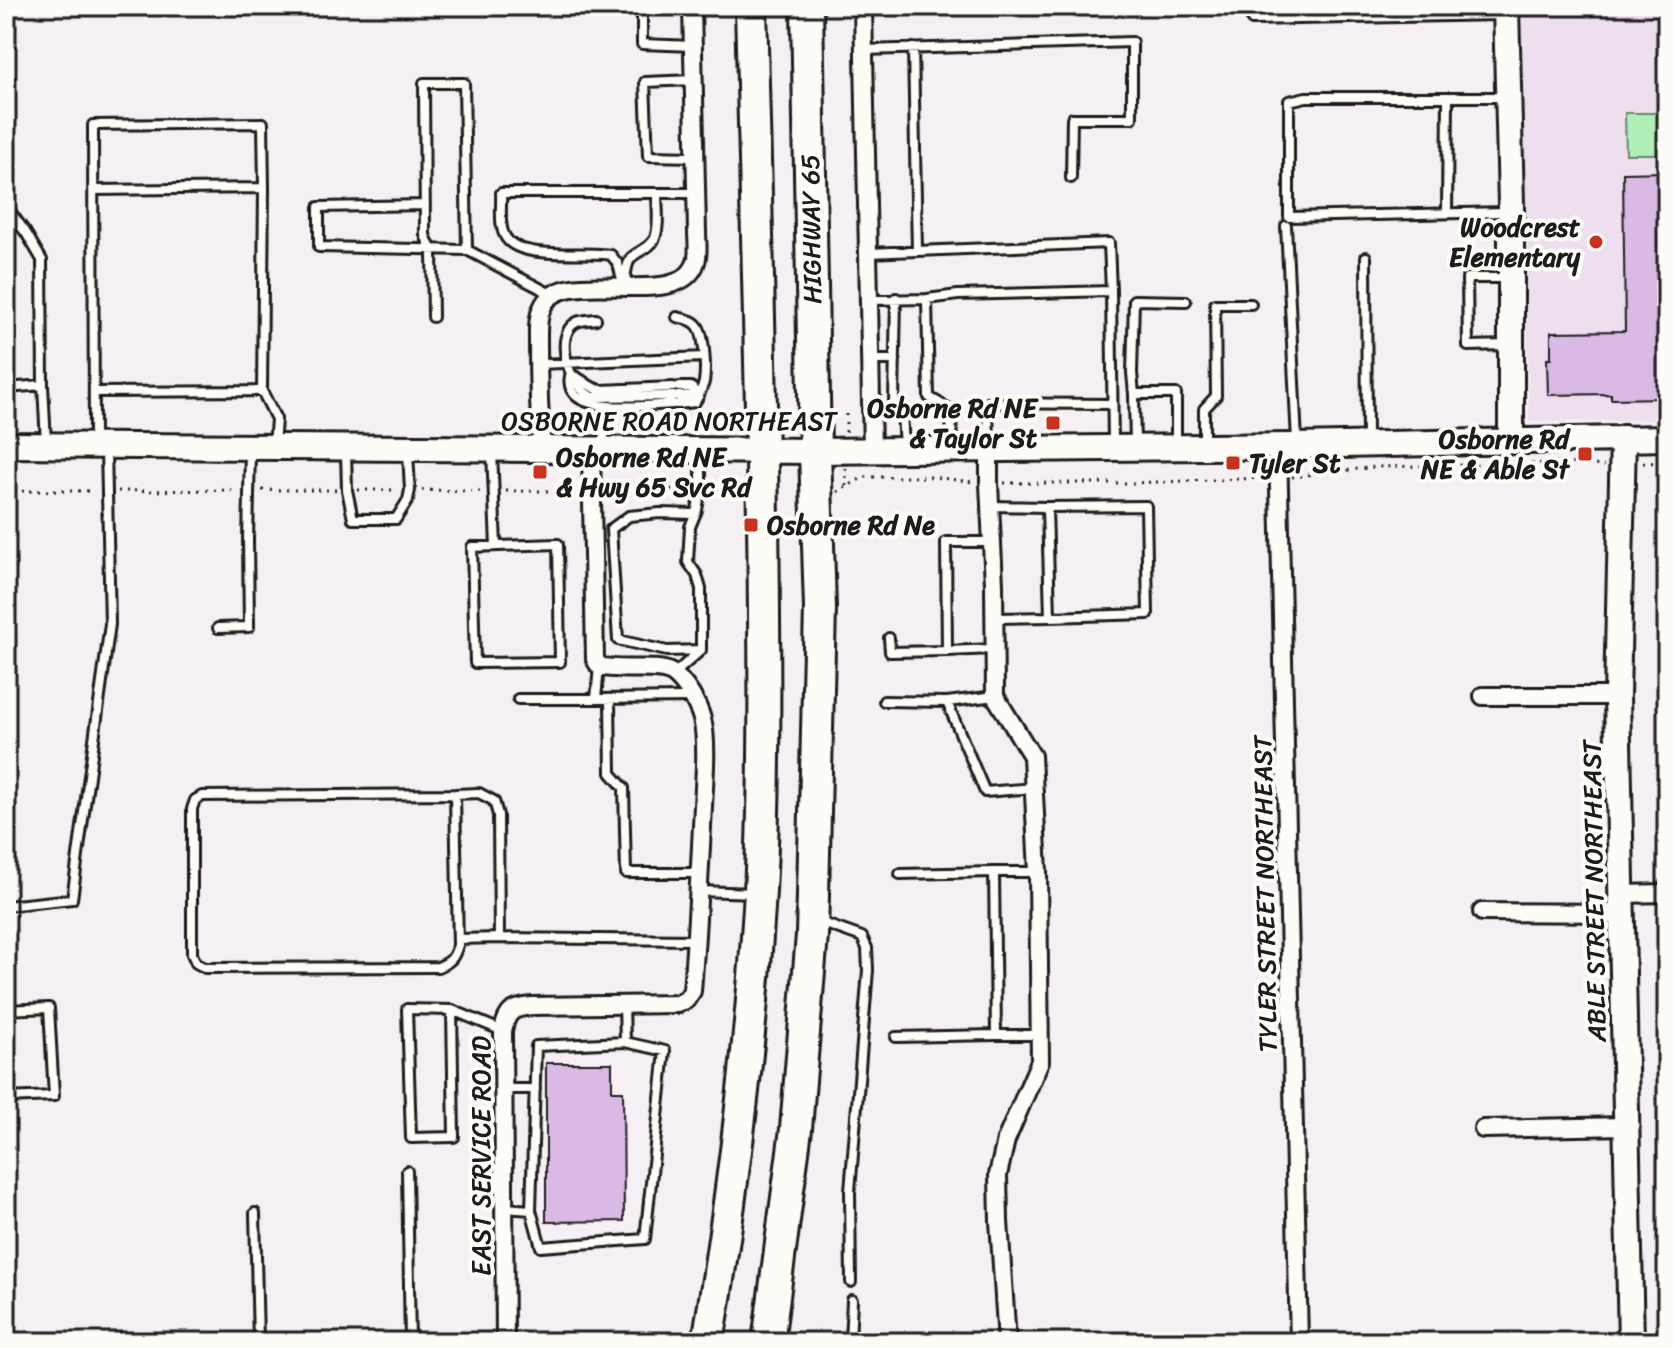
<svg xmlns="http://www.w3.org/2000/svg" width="1673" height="1348" font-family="Sriracha,sans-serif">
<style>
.built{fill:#eedfef}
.green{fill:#b0efb6;stroke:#668669;stroke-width:2}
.building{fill:#dab9e5;stroke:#1c1c1c;stroke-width:2}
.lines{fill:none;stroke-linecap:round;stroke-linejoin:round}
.lane-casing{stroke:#1c1c1c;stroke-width:14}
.street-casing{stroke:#1c1c1c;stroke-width:22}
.secondary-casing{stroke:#1c1c1c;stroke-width:30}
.highway-casing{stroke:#1c1c1c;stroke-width:36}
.path{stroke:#1c1c1c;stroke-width:3;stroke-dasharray:2 6;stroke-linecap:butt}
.lane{stroke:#fdfcf7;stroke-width:8}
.street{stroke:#fdfcf7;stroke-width:16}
.secondary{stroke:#fdfcf7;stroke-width:24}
.highway{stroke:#fdfcf7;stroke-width:30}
.poi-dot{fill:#c8321e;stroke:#fdfcf7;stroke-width:3}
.labels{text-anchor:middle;stroke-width:8;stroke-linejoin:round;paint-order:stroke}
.poi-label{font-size:26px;font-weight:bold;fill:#1c1c1c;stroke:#fdfcf7;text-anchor:end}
.street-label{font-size:26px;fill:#1c1c1c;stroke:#fdfcf7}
</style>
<rect width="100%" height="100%" fill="#f6eff3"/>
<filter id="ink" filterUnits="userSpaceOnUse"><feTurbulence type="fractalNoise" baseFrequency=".0125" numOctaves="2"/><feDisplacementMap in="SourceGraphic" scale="16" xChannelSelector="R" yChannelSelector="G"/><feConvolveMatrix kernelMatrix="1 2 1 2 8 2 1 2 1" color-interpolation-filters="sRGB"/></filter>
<g filter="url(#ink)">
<path class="built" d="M 1520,6 L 1667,6 L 1667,420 L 1529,422 L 1523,64 Z"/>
<path class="green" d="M 1625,113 L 1667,113 L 1667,154 L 1626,154 Z"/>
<path class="building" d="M 1667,172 L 1667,391 L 1665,391 L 1665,398 L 1611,399 L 1611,394 L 1548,395 L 1547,359 L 1551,359 L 1551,332 L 1625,331 L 1623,173 Z
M 546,1063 L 612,1063 L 612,1091 L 623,1091 L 624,1221 L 546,1222 Z"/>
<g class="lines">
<defs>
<path id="lane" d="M 642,6 L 642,44 L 693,46
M 934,6 L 942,8 L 1010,6
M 1252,20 L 1501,15
M 913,48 L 917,251
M 864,50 L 1132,42 L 1132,118 L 1072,118 L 1071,178
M 693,80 L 645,82 L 648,156 L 696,157
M 1506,97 L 1306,97 L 1289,101 L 1289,217 L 1506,212
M 94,190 L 264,188
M 425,205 L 319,207 L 319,247 L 467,250 L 551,294
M 6,206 L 26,233 L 42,260 L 43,385 L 46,443
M 1447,212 L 1448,97
M 1286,226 L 1297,441
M 868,253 L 1109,243 L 1111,291
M 1366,257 L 1367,444
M 1506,278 L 1467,278 L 1468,346 L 1508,345
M 625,282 C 626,274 626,264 631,258 C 639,250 650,249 655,238 C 660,225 657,207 657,193
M 624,287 L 618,264 L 611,255 C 586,250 522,261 506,238 C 498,226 502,206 501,193 L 696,193
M 896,298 L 894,401 L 902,411 L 904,449
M 927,299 L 929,397 L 951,410 L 952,448
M 869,300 L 927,299 L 958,295 L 1111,291 L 1113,444
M 433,317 L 432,251 L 425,235 L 424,83 L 464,83 L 467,250
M 677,317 C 683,319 691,319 696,324 C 705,331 706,370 704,382 C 704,384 699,394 699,395 L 678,396
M 596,319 C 590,320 582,320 577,322 C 552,334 569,389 593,397 L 673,396
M 871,360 L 895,360
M 539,364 L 704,357
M 571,375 C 585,379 586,387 601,390 L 673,387
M 570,376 C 562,418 648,405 673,404
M 6,388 L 43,385
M 94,392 L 262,391
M 1134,394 L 1132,373 L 1134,300 L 1186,301
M 678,404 L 695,402 L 699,395 L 691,387 L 679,387
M 604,406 L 604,448
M 1204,442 L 1204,409 L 1216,396 L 1215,304 L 1251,304
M 94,444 L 93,125 L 263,123 L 264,188 L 262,391 L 276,419 L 274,446
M 1135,446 L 1134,394 L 1176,394 L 1176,446
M 989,447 L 988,403 L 1112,404
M 492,451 L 496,546
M 346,452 L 347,490 L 353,519 L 396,519 L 408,500 L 410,490 L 408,452
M 991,506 L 1047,507 L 1050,617 L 994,618
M 1047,507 L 1146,506 L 1148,614 L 1050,617
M 695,514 L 660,513 L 629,516 L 611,529 L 618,640 L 667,651 L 701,650
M 992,542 L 946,542 L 947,651 L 994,649
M 558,544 L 560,662 L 475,663 L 472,547 Z
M 218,628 L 249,627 L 248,540 L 250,451
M 889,638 L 890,652 L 947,651
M 599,666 L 596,699 L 691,698
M 674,674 L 701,650 L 701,589 L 697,575 L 688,562 L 690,527 L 697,510 L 701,488 L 701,455
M 995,696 L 947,702 L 985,792 L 1034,788
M 518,699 L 596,699
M 610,699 L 611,773 L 624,788 L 626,873 L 700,873
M 884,701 L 947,702
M 455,794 L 458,945 C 454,958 451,962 438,967 L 205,968 L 196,963 L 192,954 L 192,809 L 195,800 L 202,796 L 455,794 L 479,793 L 494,801 L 498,815 L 499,938 L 695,940
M 1038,872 L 994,872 L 996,1035 L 1039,1035
M 900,874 L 994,872
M 699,891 L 755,893
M 6,906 L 72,899 L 110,624 L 106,449
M 817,921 L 862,937 L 867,948 L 868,970 L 850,1191 L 851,1282
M 458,939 L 499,938
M 624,1005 L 625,1042 L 665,1051 L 645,1239 L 541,1247 L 531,1210 L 536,1046 L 625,1042
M 6,1010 L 49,1008 L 54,1096 L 6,1098
M 452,1010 L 454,1137 L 411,1138 L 407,1009 L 452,1010 L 503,1031
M 896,1037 L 996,1035
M 504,1089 L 535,1089
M 407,1171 L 410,1342
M 505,1208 L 531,1210
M 255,1213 L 258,1342
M 850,1342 L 852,1300"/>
<path id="street" d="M 863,6 L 872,450
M 1278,446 L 1299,1342
M 989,448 L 989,484 L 994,584 L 995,696 L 1032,756 L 1038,872 L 1040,1061 L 1006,1140 L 998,1175 L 999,1221 L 1007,1342
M 542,449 C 539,414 538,379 538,344 C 538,332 537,319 542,308 C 561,260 679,315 696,262 C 699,254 697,241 697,232 L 692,6
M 1483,696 L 1617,696
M 1621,894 L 1667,893
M 1482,912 L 1622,913
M 1483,1129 L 1627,1126
M 505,1342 L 503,1031 C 507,1011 512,1008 532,1006 L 677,1004 L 686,1000 L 692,991 C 697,929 700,868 703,806 C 704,782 708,742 702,719 C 698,704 685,682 672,673 C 657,664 620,672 599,666 L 595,659 L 591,449"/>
<path id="secondary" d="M 1506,6 L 1511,204 L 1511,429 L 1512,441
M 1623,438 L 1617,696 L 1631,1342
M 6,445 L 815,451 L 1297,446 L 1667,438"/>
<path id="highway" d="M 708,1342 C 732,1198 750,1053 759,908 C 765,811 765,715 764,618 C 763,414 756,210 751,6
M 768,1342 L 796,1129 L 812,935 L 820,608 L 815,451 L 807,6"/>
</defs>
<use href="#lane" class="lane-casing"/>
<use href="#street" class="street-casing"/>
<use href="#secondary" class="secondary-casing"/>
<use href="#highway" class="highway-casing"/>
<path class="path" d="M 846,432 L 846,413
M 1643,463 L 1667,462
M 846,468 L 846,488
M 1292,477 L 1375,467 L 1569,463 L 1604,466
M 1004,483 L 1131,483 L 1265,478
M 713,485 L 742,487
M 262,490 L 338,490
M 358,490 L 398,490
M 422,490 L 482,491
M 606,490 L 690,489
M 6,491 L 94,491
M 118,491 L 238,490
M 506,491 L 578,491
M 837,492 L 864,477 L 932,477 L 973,482"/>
<use href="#lane" class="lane"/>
<use href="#street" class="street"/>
<use href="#secondary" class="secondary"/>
<use href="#highway" class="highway"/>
</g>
</g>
<g class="poi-dot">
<circle cx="1596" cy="242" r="8"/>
<rect x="1045" y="415" width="16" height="16" rx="4"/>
<rect x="1577" y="446" width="16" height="16" rx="4"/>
<rect x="1225" y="455" width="16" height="16" rx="4"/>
<rect x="532" y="464" width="16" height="16" rx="4"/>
<rect x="743" y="517" width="16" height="16" rx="4"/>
</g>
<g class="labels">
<g class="poi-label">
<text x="1580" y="236">Woodcrest<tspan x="1580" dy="30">Elementary</tspan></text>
<text x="1037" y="417">Osborne Rd NE<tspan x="1037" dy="30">&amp; Taylor St</tspan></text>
<text x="1569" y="448">Osborne Rd<tspan x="1569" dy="30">NE &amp; Able St</tspan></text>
<text x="556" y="466" text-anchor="start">Osborne Rd NE<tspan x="556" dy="30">&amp; Hwy 65 Svc Rd</tspan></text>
<text x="1249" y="472" text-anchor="start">Tyler St</text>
<text x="767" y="534" text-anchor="start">Osborne Rd Ne</text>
</g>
<g class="street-label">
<text transform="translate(811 229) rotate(-91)" y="9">HIGHWAY 65</text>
<text x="669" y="430">OSBORNE ROAD NORTHEAST</text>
<text transform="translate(1594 891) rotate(-91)" y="9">ABLE STREET NORTHEAST</text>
<text transform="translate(1265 894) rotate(-91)" y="9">TYLER STREET NORTHEAST</text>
<text transform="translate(481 1156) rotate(-90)" y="9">EAST SERVICE ROAD</text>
</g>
</g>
<rect width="1673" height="1348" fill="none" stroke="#fdfcf7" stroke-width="32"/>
<rect x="16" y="16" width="1641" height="1316" fill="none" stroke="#1c1c1c" stroke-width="3" filter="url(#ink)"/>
</svg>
